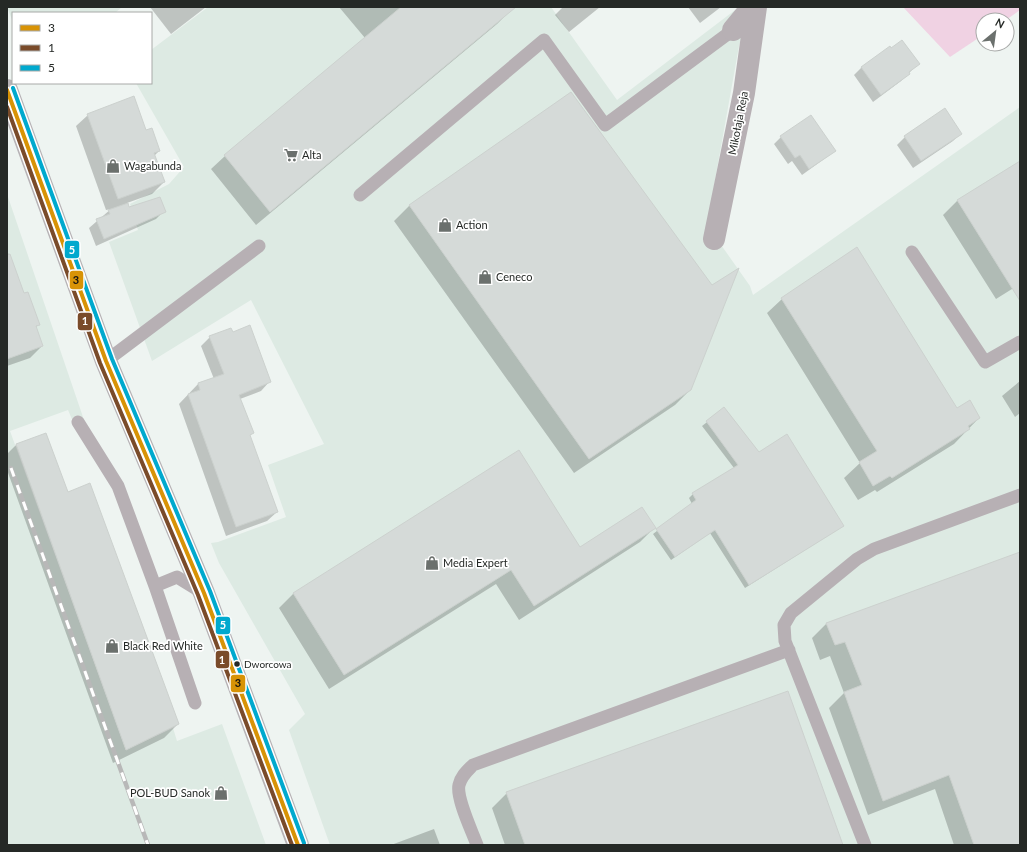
<svg xmlns="http://www.w3.org/2000/svg" width="1027" height="852" font-family="Lato,sans-serif">
<style>
.built{fill:#ddeae3}
.green{fill:#f0d2e3}
.shadow{fill:#0003}
.building{fill:#d5dad8;stroke:#ccd1ce}
.lines{fill:none;stroke-linecap:round;stroke-linejoin:round}
.service{stroke:#b7b0b4;stroke-width:13}
.minor{stroke:#b7b0b4;stroke-width:22}
.primary{stroke:#b7b3b6;stroke-width:22}
.rail-casing{stroke:#b8b8b8;stroke-width:4.5}
.rail{stroke:#fff;stroke-width:3;stroke-dasharray:9;stroke-linecap:butt}
.bus-1-casing{stroke:#fff;stroke-width:7}
.bus-2-casing{stroke:#fff;stroke-width:7}
.bus-3-casing{stroke:#fff;stroke-width:7}
.bus-1{stroke:#d89306;stroke-width:4}
.bus-2{stroke:#7a4b2a;stroke-width:4}
.bus-3{stroke:#00a9ce;stroke-width:4}
.bus-dot{fill:#252926;stroke:#fff;stroke-width:1.5}
.labels{text-anchor:middle;stroke-width:3.5;stroke-linejoin:round;paint-order:stroke}
.bus-label{font-size:10px;fill:#252926;stroke:#fff;text-anchor:start}
.street-label{font-size:11px;fill:#252926;stroke:#fff}
.poi-label{font-size:11px;fill:#252926;stroke:#fff;text-anchor:start}
.line-badge{stroke:#fff;stroke-width:1.5}
.badge-label{font-size:11px;text-anchor:middle;font-weight:bold;fill:#fff}
.pale-badge-label{font-size:11px;text-anchor:middle;font-weight:bold;fill:#111}
</style>
<rect width="100%" height="100%" fill="#eef4f1"/>
<path class="built" d="M 7,7 L 122,7 L 115,13 L 13,13 L 13,22 Z
M 208,7 L 551,7 L 617,100 L 739,7 L 749,7 L 739,46 L 707,225 L 750,286 L 753,295 L 1020,107 L 1020,845 L 330,845 L 289,730 L 305,714 L 219,563 L 211,543 L 218,542 L 286,517 L 268,465 L 324,444 L 251,300 L 152,361 L 109,242 L 138,230 L 130,204 L 169,184 L 184,167 L 136,83 L 151,83 L 151,50 Z
M 7,194 L 84,420 L 74,424 L 68,410 L 10,431 L 126,750 L 173,728 L 177,741 L 222,724 L 266,845 L 7,845 Z"/>
<path class="green" d="M 903,7 L 1020,7 L 1020,10 L 1006,20 L 983,20 L 983,35 L 950,57 Z"/>
<path class="shadow" d="M 150,7 L 206,7 L 171,34 Z
M 339,7 L 508,7 L 511,10 L 497,24 L 256,225 L 211,169 L 225,156 L 365,38 Z
M 563,7 L 600,7 L 569,32 L 555,15 Z
M 688,7 L 721,7 L 700,23 Z
M 891,49 L 918,64 L 901,81 L 873,102 L 854,75 L 862,67 Z
M 571,93 L 690,390 L 675,405 L 574,473 L 394,221 L 409,206 Z
M 88,115 L 146,132 L 159,151 L 154,156 L 164,182 L 152,194 L 127,203 L 129,209 L 164,211 L 156,219 L 96,246 L 89,228 L 111,209 L 106,210 L 76,126 Z
M 961,133 L 953,141 L 913,168 L 897,145 L 905,137 Z
M 781,137 L 835,151 L 802,175 L 792,161 L 788,164 L 774,144 Z
M 1020,162 L 1020,284 L 996,299 L 943,215 L 957,201 Z
M 7,250 L 23,294 L 38,325 L 35,328 L 42,346 L 30,358 L 7,366 Z
M 782,299 L 957,409 L 979,418 L 954,444 L 877,492 L 875,490 L 858,500 L 844,478 L 860,463 L 767,313 Z
M 210,337 L 270,381 L 261,391 L 240,399 L 252,433 L 249,436 L 277,512 L 267,521 L 226,536 L 179,404 L 198,384 L 214,379 L 201,346 Z
M 1020,381 L 1020,413 L 1015,417 L 1002,396 Z
M 724,409 L 758,453 L 843,526 L 745,588 L 710,533 L 671,560 L 653,534 L 692,504 L 689,498 L 693,494 L 734,468 L 702,426 Z
M 46,434 L 67,494 L 178,724 L 164,738 L 113,763 L 7,470 L 7,454 L 16,445 Z
M 519,452 L 580,548 L 654,528 L 640,542 L 519,620 L 496,584 L 329,689 L 279,608 L 293,594 Z
M 1020,553 L 1020,845 L 954,845 L 935,789 L 868,815 L 829,708 L 844,693 L 830,656 L 820,660 L 812,638 L 827,623 Z
M 507,793 L 842,845 L 505,845 L 492,808 Z
M 434,829 L 440,845 L 391,845 Z"/>
<path class="building" d="M 401,7 L 516,7 L 270,212 L 224,155 Z
M 902,40 L 920,64 L 909,72 L 910,74 L 881,95 L 861,67 L 890,46 L 891,48 Z
M 571,92 L 712,285 L 739,268 L 691,390 L 589,459 L 409,205 Z
M 134,96 L 146,130 L 152,128 L 160,151 L 154,153 L 165,182 L 118,199 L 87,114 Z
M 945,108 L 962,134 L 921,161 L 904,136 Z
M 811,115 L 836,151 L 809,169 L 800,155 L 795,158 L 780,136 Z
M 1020,161 L 1020,301 L 957,200 Z
M 160,197 L 166,212 L 104,239 L 96,219 L 110,214 L 108,210 L 128,203 L 129,207 Z
M 857,247 L 957,408 L 970,400 L 980,418 L 968,426 L 970,429 L 892,478 L 890,476 L 873,486 L 859,462 L 877,451 L 781,298 Z
M 10,254 L 24,293 L 28,292 L 40,325 L 36,326 L 43,346 L 7,359 L 7,255 Z
M 250,325 L 271,382 L 239,395 L 254,433 L 250,435 L 278,512 L 236,527 L 188,394 L 200,390 L 198,383 L 224,374 L 209,336 L 231,328 L 233,332 Z
M 724,407 L 759,452 L 787,434 L 844,526 L 749,585 L 715,530 L 675,557 L 656,529 L 696,500 L 692,493 L 738,465 L 706,421 Z
M 46,433 L 68,492 L 90,483 L 179,724 L 126,750 L 16,444 Z
M 519,450 L 580,547 L 642,507 L 656,528 L 534,606 L 511,570 L 344,675 L 293,593 Z
M 1020,552 L 1020,845 L 974,845 L 949,775 L 883,801 L 844,692 L 862,685 L 845,642 L 835,645 L 826,623 Z
M 788,691 L 843,845 L 525,845 L 506,792 Z"/>
<g class="lines">
<path class="service" d="M 360,195 L 544,40 L 605,125 L 733,30
M 912,252 L 985,362 L 1020,342
M 106,361 L 259,246
M 78,422 L 118,486 L 155,586 L 195,703
M 155,586 L 177,577 L 203,593
M 477,845 C 472,831 456,798 459,785 C 461,776 467,771 473,765 L 789,650
M 865,845 L 785,641 L 784,625 L 791,613 L 857,559 L 874,549 L 1020,495"/>
<path class="minor" d="M 733,30 L 752,7
M 714,239 L 744,93 L 756,7"/>
<path class="primary" d="M 7,90 L 106,361 L 204,593 L 298,845"/>
<defs>
<path id="rail" d="M 11,468 L 148,845"/>
</defs>
<use href="#rail" class="rail-casing"/>
<use href="#rail" class="rail"/>
<defs>
<path id="bus-1" d="M 7,90 L 106,361 L 204,593 L 298,845"/>
<path id="bus-2" d="M 7,107 L 100,363 L 198,595 L 292,845"/>
<path id="bus-3" d="M 13,88 L 112,359 L 210,591 L 304,843"/>
</defs>
<use href="#bus-1" class="bus-1-casing"/>
<use href="#bus-2" class="bus-2-casing"/>
<use href="#bus-3" class="bus-3-casing"/>
<use href="#bus-1" class="bus-1"/>
<use href="#bus-2" class="bus-2"/>
<use href="#bus-3" class="bus-3"/>
</g>
<defs>
<symbol id="supermarket-bare" viewBox="-9 -9 18 18"><path d="M-6-5.5h2.5l.6 2H6L4.5 2H-2.5L-4.4-4H-6ZM-1.5 3.2a1.3 1.3 0 1 0 .1 0ZM3 3.2a1.3 1.3 0 1 0 .1 0Z" fill="#6b706d" stroke="#fff" stroke-width="2.5" paint-order="stroke"/></symbol>
<symbol id="shop-bare" viewBox="-9 -9 18 18"><path d="M-5-2.5h2.3a2.7 3.5 0 0 1 5.4 0H5L5.5 6h-11ZM-1.5-2.5h3a1.5 2.3 0 0 0-3 0Z" fill="#6b706d" stroke="#fff" stroke-width="2.5" paint-order="stroke"/></symbol>
</defs>
<g fill-rule="evenodd">
<use href="#supermarket-bare" x="281" y="145" width="20" height="20"/>
<use href="#shop-bare" x="103" y="156" width="20" height="20"/>
<use href="#shop-bare" x="435" y="215" width="20" height="20"/>
<use href="#shop-bare" x="475" y="267" width="20" height="20"/>
<use href="#shop-bare" x="422" y="553" width="20" height="20"/>
<use href="#shop-bare" x="102" y="636" width="20" height="20"/>
<use href="#shop-bare" x="211" y="783" width="20" height="20"/>
</g>
<circle class="bus-dot" cx="237" cy="664" r="3.5"/>
<g class="labels">
<g class="bus-label">
<text x="244" y="668">Dworcowa</text>
</g>
<g class="street-label">
<text transform="translate(738 123) rotate(-79)" y="4">Mikołaja Reja</text>
</g>
<g class="poi-label">
<text x="302" y="159">Alta</text>
<text x="124" y="170">Wagabunda</text>
<text x="456" y="229">Action</text>
<text x="496" y="281">Ceneco</text>
<text x="443" y="567">Media Expert</text>
<text x="123" y="650">Black Red White</text>
<text x="210" y="797" text-anchor="end">POL-BUD Sanok</text>
</g>
</g>
<g class="line-badge">
<rect x="64" y="240" width="16" height="19" rx="4" fill="#00a9ce"/>
<rect x="69" y="270" width="15" height="20" rx="4" fill="#d89306"/>
<rect x="77" y="312" width="16" height="19" rx="4" fill="#7a4b2a"/>
<rect x="215" y="616" width="16" height="19" rx="4" fill="#00a9ce"/>
<rect x="215" y="650" width="15" height="19" rx="4" fill="#7a4b2a"/>
<rect x="230" y="674" width="16" height="19" rx="4" fill="#d89306"/>
</g>
<g class="badge-label">
<text x="72" y="254">5</text>
<text x="85" y="325">1</text>
<text x="223" y="629">5</text>
<text x="222" y="664">1</text>
</g>
<g class="pale-badge-label">
<text x="76" y="284">3</text>
<text x="238" y="687">3</text>
</g>
<rect width="1027" height="852" fill="none" stroke="#252926" stroke-width="16"/>
<rect x="12" y="12" width="140" height="72" fill="#ffffff" stroke="#a8a9a8"/>
<rect x="20" y="25" width="20" height="6" fill="#d89306" stroke="#a8a9a8"/>
<text x="48" y="32" font-size="12" fill="#252926">3</text>
<rect x="20" y="45" width="20" height="6" fill="#7a4b2a" stroke="#a8a9a8"/>
<text x="48" y="52" font-size="12" fill="#252926">1</text>
<rect x="20" y="65" width="20" height="6" fill="#00a9ce" stroke="#a8a9a8"/>
<text x="48" y="72" font-size="12" fill="#252926">5</text>
<g transform="translate(995 32) rotate(29)"><circle r="19" fill="#ffffff" stroke="#a8a9a8"/>
<path d="M0-3L7 15L0 10L-7 15Z" fill="#6b706d"/>
<text y="-6" font-size="11" font-weight="bold" text-anchor="middle" fill="#252926">N</text>
</g>
</svg>
